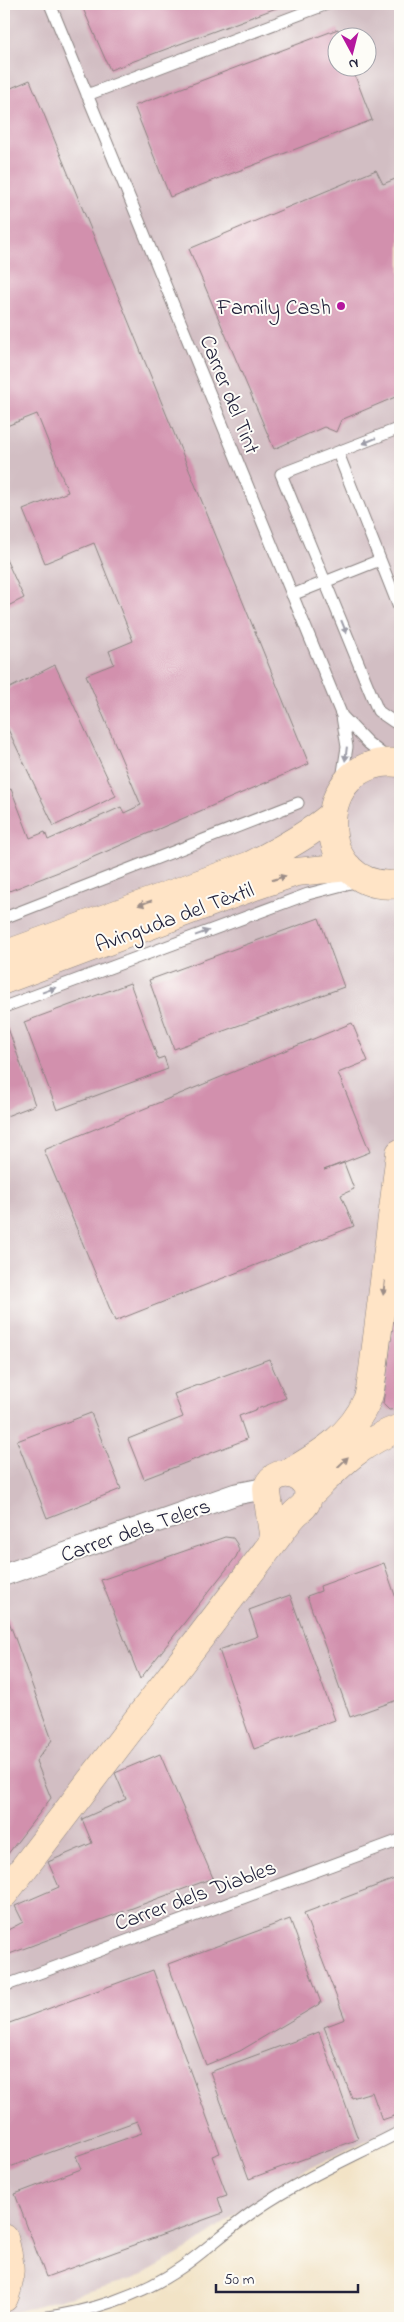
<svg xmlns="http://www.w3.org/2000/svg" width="404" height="2322" font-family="'Indie Flower',sans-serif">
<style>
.industrial{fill:#d2bec3;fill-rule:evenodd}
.building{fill:#d290ad}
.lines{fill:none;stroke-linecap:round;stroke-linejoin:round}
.lane-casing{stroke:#8a8280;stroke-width:13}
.street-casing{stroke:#8a8280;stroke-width:23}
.secondary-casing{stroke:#8a8280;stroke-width:29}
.lane{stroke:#fff;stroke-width:11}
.street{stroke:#fff;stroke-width:21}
.secondary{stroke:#ffe4c6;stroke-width:28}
.oneway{fill:#9c9ca7}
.oneway2{fill:#9c8d87}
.poi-dot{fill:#b5179e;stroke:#fdfcf7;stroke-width:2}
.labels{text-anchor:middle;stroke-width:4;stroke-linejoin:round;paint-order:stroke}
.poi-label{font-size:22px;fill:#22223b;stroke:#fdfcf7;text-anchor:end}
.street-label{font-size:22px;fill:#22223b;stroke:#fdfcf7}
</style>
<rect width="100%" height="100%" fill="#fdfcf7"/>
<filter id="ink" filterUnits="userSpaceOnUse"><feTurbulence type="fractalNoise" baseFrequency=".02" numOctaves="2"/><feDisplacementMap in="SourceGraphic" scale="10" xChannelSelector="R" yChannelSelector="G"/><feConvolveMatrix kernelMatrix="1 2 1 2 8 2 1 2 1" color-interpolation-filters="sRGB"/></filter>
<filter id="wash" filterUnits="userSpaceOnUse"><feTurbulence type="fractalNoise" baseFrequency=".0096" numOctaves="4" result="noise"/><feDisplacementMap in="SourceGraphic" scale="20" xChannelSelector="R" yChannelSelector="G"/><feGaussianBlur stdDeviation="1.12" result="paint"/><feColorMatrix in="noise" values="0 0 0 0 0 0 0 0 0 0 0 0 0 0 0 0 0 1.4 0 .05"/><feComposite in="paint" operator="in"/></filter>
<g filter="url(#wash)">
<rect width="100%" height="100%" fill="#f2e3c6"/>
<path class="industrial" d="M 4,4 L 400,4 L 400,2124 L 279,2183 L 193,2246 L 136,2278 L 4,2315 ZM 336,38 L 366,38 L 366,68 L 336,68 Z"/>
<g id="blocks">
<path class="building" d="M 81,4 L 287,4 L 110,70 Z
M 338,29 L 341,38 L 336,38 L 336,68 L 352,68 L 372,120 L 170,197 L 134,106 Z
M 30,80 L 309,764 L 61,871 L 4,893 L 4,792 L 11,789 L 30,838 L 45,832 L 48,840 L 121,807 L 124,813 L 141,805 L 86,675 L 114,664 L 109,651 L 133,641 L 94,543 L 45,563 L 23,510 L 68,492 L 37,414 L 4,427 L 4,91 Z
M 376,170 L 383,184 L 400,177 L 400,395 L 341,420 L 336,432 L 324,427 L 274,449 L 189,249 Z
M 4,555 L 24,598 L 4,608 Z
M 55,665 L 116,796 L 54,826 L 4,721 L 4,691 Z
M 319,918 L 344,987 L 174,1049 L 149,980 Z
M 130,983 L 158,1059 L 164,1057 L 168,1069 L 57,1110 L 24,1022 Z
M 352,1023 L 368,1061 L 338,1073 L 370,1152 L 324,1170 L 344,1163 L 354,1189 L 341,1195 L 354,1226 L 115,1321 L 44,1150 Z
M 8,1028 L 35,1105 L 4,1117 L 4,1030 Z
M 399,1275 L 400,1409 L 389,1410 L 383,1404 Z
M 269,1359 L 286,1398 L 239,1416 L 247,1439 L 144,1479 L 128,1439 L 183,1417 L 174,1394 Z
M 91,1413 L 121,1489 L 47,1518 L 17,1441 Z
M 225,1537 L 233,1538 L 237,1544 L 239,1550 L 236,1557 L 140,1679 L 101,1580 Z
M 384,1563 L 400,1610 L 400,1699 L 350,1717 L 307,1596 L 321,1591 L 320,1586 Z
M 290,1595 L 335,1720 L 254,1749 L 219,1650 L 258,1636 L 249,1610 Z
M 7,1616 L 52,1740 L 36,1761 L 51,1798 L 4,1859 L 4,1617 Z
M 160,1754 L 213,1878 L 4,1956 L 4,1941 L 7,1940 L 4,1932 L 23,1922 L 15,1906 L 59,1887 L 48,1862 L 92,1843 L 82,1819 L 126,1799 L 115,1773 Z
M 400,1877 L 400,2114 L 382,2120 L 372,2092 L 352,2098 L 324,2027 L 345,2019 L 304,1913 Z
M 290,1919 L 321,2003 L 240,2051 L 206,2065 L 168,1964 Z
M 153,1970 L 220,2153 L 212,2156 L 227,2195 L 218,2198 L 223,2213 L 46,2277 L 15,2194 L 81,2169 L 76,2156 L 142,2133 L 137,2121 L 7,2168 L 4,2160 L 4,2025 Z
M 319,2032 L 358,2139 L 249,2179 L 210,2072 Z"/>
</g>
</g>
<g filter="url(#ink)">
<use href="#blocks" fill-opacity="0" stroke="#8a8280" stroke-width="1"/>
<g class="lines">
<defs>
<path id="lane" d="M 50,4 L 342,716 L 347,747 L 342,779
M 87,95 L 327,4
M 400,428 L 281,474 L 378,711 L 394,722 L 400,719
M 338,453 L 400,610
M 292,595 L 380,560
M 342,716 L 368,743 L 390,760
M 4,918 L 298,803
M 4,1007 L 308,894 L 362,880
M 4,1986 L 400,1840
M 40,2318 C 89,2312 141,2296 182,2267 C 208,2249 230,2227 257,2209 C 301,2179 352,2157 400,2132"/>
<path id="street" d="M 4,1575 L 236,1494 L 267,1488"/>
<path id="secondary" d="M 400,763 C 309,753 310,896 400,884
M 4,955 L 251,865 C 279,851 307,836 331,816
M 4,980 L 255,886 L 296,872 L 348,867
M 289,1473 C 321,1454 352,1436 367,1400 C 371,1391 371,1380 373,1370 L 400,1153
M 308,1496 C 339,1466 359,1443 400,1428
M 4,1894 L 274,1541 C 281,1532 287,1522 295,1514 C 299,1510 303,1508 306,1503 C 319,1478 277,1460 267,1488 C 266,1492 273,1531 274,1541
M 4,2238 C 10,2259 13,2278 4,2298"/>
</defs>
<use href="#lane" class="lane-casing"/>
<use href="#street" class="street-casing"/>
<use href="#secondary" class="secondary-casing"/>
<use href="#lane" class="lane"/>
<use href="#street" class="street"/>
<use href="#secondary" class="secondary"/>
</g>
<defs><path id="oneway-solid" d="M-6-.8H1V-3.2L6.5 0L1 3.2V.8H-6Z" transform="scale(1.25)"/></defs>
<g class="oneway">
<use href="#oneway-solid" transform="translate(369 441) rotate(158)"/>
<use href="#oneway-solid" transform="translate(344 627) rotate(68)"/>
<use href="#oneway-solid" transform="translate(346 754) rotate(97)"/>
<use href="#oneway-solid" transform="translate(202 933) rotate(-20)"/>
<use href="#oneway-solid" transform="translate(49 990) rotate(-20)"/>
</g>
<g class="oneway2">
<use href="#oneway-solid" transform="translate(279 878) rotate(-18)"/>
<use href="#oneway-solid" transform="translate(145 903) rotate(160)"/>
<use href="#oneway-solid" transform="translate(384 1288) rotate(97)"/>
<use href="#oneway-solid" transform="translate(343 1462) rotate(-44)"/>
</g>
</g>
<circle class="poi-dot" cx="341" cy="306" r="5"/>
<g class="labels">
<g class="poi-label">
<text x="331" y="314">Family Cash</text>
</g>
<g class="street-label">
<text transform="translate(231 394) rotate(68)" y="8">Carrer del Tint</text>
<text transform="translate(174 916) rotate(-20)" y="8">Avinguda del Tèxtil</text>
<text transform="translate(135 1529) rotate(-19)" y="8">Carrer dels Telers</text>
<text transform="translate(195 1894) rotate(-20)" y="8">Carrer dels Diables</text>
</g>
</g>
<rect width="404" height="2322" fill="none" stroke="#fdfcf7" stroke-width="20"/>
<g transform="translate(352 52) rotate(173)"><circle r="24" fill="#fdfcf7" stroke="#a5a5ac"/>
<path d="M0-4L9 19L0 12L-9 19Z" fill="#b5179e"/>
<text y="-8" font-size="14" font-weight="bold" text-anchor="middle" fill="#22223b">N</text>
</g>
<path d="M216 2284v8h142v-8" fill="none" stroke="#22223b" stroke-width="2.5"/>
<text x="224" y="2284" font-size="15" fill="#22223b" stroke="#fdfcf7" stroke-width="4" paint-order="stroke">50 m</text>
</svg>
